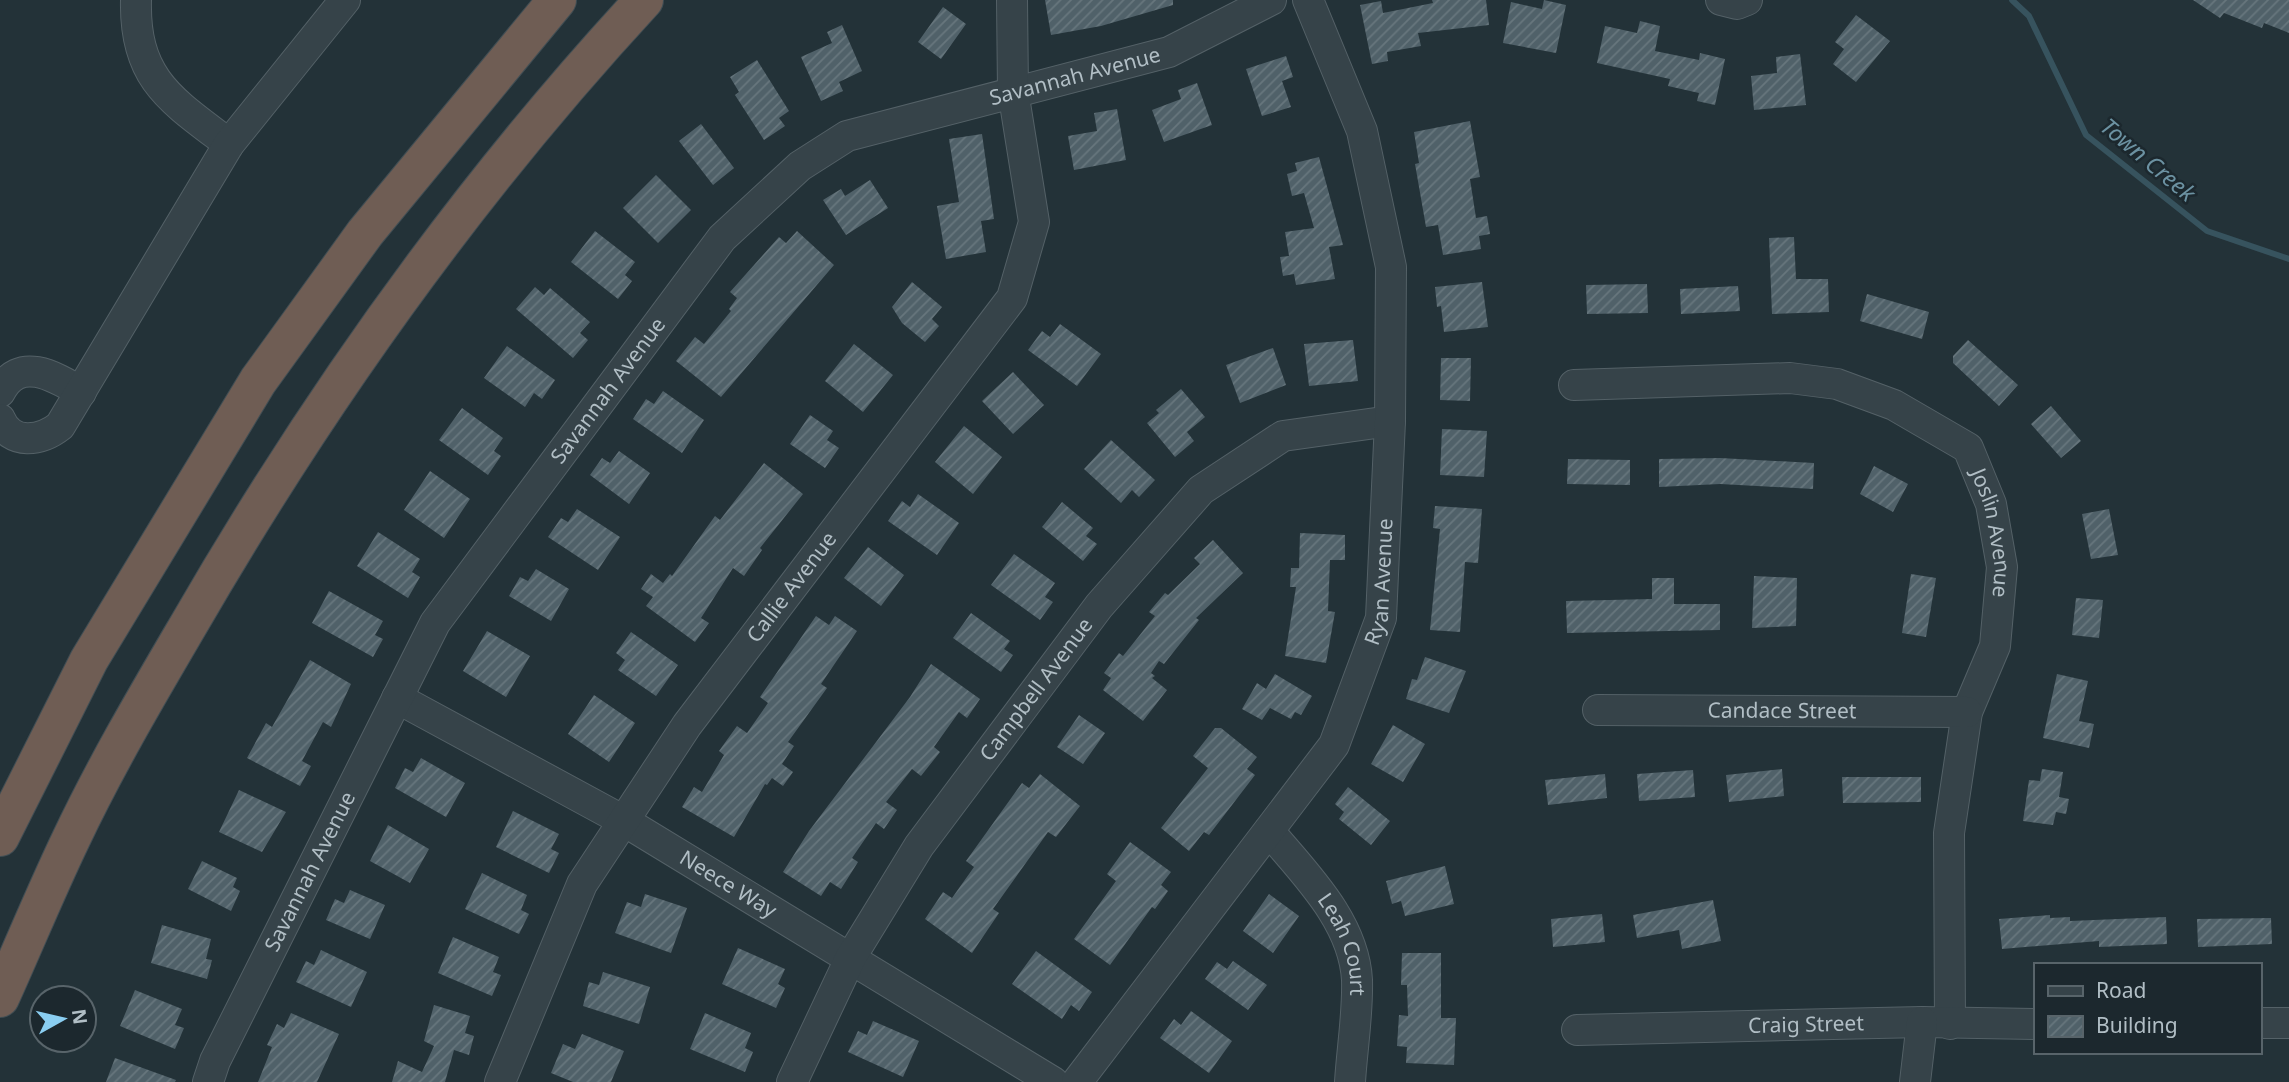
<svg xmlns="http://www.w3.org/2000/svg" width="2289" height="1082" font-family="'Noto Sans',sans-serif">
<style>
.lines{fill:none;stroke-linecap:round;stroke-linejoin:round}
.stream{stroke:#37535e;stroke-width:6}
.building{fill:url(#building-hatch)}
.minor-casing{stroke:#546167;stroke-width:32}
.highway-casing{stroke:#414e54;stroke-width:40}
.minor{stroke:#364349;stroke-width:30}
.highway{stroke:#6f5d54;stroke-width:38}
.labels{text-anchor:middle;stroke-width:5;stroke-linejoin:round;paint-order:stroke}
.street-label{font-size:21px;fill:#b1bec5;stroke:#1c282e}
.water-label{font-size:23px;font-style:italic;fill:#6c92a2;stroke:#1c282e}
</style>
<defs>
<pattern id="building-hatch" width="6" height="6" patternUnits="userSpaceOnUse" patternTransform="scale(1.75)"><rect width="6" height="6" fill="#506169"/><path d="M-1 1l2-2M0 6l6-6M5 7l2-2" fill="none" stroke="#67767d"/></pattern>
</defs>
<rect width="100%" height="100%" fill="#233238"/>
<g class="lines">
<path class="stream" d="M 2012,0 L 2029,16 L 2086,135 L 2207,231 L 2289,259"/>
</g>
<path class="building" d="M 1045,0 L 1173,0 L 1173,5 L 1101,26 L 1051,35 Z
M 1432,0 L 1486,0 L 1489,25 L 1418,33 L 1421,46 L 1387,52 L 1388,61 L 1372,64 L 1360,5 L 1381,1 L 1383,13 L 1433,3 Z
M 1544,0 L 1566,5 L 1556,53 L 1503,43 L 1511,2 L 1542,9 Z
M 2193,0 L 2289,0 L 2289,33 L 2264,23 L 2262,28 L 2224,13 L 2220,18 Z
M 943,7 L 966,24 L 941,59 L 918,42 Z
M 1856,15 L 1890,41 L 1856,82 L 1833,64 L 1844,49 L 1835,42 Z
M 1640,21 L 1660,26 L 1655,51 L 1699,60 L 1700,53 L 1725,59 L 1715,105 L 1697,101 L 1699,93 L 1668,86 L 1670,79 L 1597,63 L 1605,26 L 1637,33 Z
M 842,25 L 862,71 L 839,82 L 843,91 L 821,101 L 801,57 L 832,43 L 827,32 Z
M 1800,54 L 1806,105 L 1754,110 L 1751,76 L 1777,73 L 1776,57 Z
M 1286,56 L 1293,77 L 1282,81 L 1291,107 L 1262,116 L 1246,69 Z
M 757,60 L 789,111 L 779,118 L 785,126 L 764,140 L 735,95 L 739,92 L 730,77 Z
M 1197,83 L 1212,125 L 1164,142 L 1152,110 L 1181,99 L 1178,90 Z
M 1117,109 L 1126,160 L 1074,170 L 1068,136 L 1097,131 L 1094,113 Z
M 1470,121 L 1480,177 L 1470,179 L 1476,218 L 1487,216 L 1490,234 L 1479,236 L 1481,249 L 1443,255 L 1438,225 L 1426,227 L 1415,164 L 1419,163 L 1414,132 Z
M 701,124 L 734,168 L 713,185 L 679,141 Z
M 982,134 L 994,219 L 981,221 L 986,252 L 946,259 L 937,206 L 959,202 L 949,139 Z
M 1319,157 L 1343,245 L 1329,247 L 1335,279 L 1296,285 L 1294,274 L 1283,276 L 1280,257 L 1289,256 L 1285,232 L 1314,228 L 1304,193 L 1292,196 L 1287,174 L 1297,171 L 1295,163 Z
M 656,175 L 691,210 L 658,243 L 623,208 Z
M 870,180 L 888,208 L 846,235 L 823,200 L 841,189 L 845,196 Z
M 595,231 L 635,262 L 625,275 L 632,281 L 618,299 L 571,262 Z
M 797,231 L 834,265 L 721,397 L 676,361 L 695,337 L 704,344 L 731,311 L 729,309 L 737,298 L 730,292 L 779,237 L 786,243 Z
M 1794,237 L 1796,279 L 1828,279 L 1829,312 L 1772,314 L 1769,238 Z
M 912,282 L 942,307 L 932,319 L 939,326 L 925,342 L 902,323 L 892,307 Z
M 1482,282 L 1488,327 L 1444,332 L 1441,306 L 1437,307 L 1435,287 Z
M 1647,284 L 1648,313 L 1587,314 L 1586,285 Z
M 1738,286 L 1740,311 L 1681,314 L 1680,289 Z
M 535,287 L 544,295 L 550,288 L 590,322 L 580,333 L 588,340 L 573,358 L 516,309 Z
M 1867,294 L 1929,312 L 1922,339 L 1860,321 Z
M 1060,324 L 1101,354 L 1077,386 L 1028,350 L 1042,331 L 1050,337 Z
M 1353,340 L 1358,381 L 1309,386 L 1304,344 Z
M 1968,340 L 2018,385 L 1999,406 L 1953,363 L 1953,356 Z
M 854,344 L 893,375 L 863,412 L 825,381 Z
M 507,346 L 555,380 L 542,399 L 534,393 L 525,407 L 484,378 Z
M 1273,348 L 1286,385 L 1240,403 L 1226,365 Z
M 1441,358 L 1471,358 L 1470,401 L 1440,400 Z
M 1013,372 L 1044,405 L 1013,434 L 982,401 Z
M 1181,389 L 1205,417 L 1187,432 L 1194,441 L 1175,457 L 1147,423 L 1159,413 L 1156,410 Z
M 663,391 L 704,420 L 682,453 L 633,419 L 646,399 L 654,404 Z
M 2051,406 L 2081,441 L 2061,458 L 2031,424 Z
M 462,408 L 503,438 L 494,451 L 501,456 L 488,475 L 439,440 Z
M 810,415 L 833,431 L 827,440 L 839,448 L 825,468 L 790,444 Z
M 964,426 L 1002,457 L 973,494 L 935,462 Z
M 1442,429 L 1487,431 L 1484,477 L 1440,475 Z
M 1111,440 L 1155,480 L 1139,497 L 1132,490 L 1121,503 L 1084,469 Z
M 619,451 L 650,473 L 629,504 L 590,475 L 602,458 L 610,463 Z
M 1720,458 L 1814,463 L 1813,489 L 1720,484 L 1659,487 L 1659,459 Z
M 1568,459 L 1630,460 L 1630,485 L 1567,484 Z
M 764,463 L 803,494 L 760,548 L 762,550 L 744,576 L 733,568 L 701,618 L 709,623 L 695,642 L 646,606 L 653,597 L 641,589 L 651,574 L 663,583 L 670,574 L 672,576 L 715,516 L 720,520 Z
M 1874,466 L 1908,484 L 1893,512 L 1860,494 Z
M 430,471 L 470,499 L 444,538 L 404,510 Z
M 918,494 L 959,523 L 937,555 L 888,521 L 902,501 L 910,507 Z
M 1062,502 L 1093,528 L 1086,536 L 1097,544 L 1083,561 L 1042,527 Z
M 1435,506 L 1482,509 L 1478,563 L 1465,562 L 1460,632 L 1430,630 L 1440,529 L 1433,528 Z
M 577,509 L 620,537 L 598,570 L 548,537 L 561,518 L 568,522 Z
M 2109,509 L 2118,555 L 2091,559 L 2082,514 Z
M 378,532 L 420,559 L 412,572 L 420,577 L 408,598 L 357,566 Z
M 1300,533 L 1345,535 L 1345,560 L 1330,560 L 1328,611 L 1335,612 L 1326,663 L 1285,656 L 1296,587 L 1290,587 L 1291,568 L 1299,568 Z
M 1213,540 L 1243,573 L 1196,618 L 1199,620 L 1164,664 L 1159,661 L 1151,673 L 1155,676 L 1152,678 L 1167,690 L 1143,721 L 1103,690 L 1111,678 L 1104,673 L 1119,653 L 1123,656 L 1155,616 L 1149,612 L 1165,593 L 1168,595 L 1200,564 L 1194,558 Z
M 868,547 L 904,575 L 881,606 L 844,578 Z
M 1014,554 L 1055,583 L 1045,597 L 1053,602 L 1040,620 L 991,585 Z
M 536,569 L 569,589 L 551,621 L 509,596 L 520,577 L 528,581 Z
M 1911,574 L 1936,578 L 1926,637 L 1902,633 Z
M 1754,576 L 1797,578 L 1796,626 L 1752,628 Z
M 1652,578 L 1674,578 L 1674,604 L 1720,604 L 1720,630 L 1567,633 L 1566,601 L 1652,599 Z
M 329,591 L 383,621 L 375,635 L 383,639 L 373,657 L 312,623 Z
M 2076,598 L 2103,600 L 2099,638 L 2072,635 Z
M 971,613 L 1010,641 L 1004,649 L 1013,655 L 1001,672 L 953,638 Z
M 816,616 L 829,625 L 835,616 L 857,631 L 821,684 L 827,688 L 788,742 L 794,746 L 782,764 L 793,772 L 783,786 L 772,778 L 767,785 L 765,784 L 734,837 L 682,807 L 694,787 L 702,792 L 724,755 L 719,751 L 737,726 L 747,733 L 768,703 L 760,697 Z
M 487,631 L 530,656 L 506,697 L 463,671 Z
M 631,632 L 678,665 L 656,696 L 618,670 L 625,660 L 616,653 Z
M 1425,657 L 1466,671 L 1449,713 L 1406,699 L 1412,679 L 1417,680 Z
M 310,660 L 351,684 L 331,727 L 323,722 L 302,761 L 311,766 L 300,786 L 247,758 L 266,723 L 272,727 Z
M 931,664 L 980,699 L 967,718 L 959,712 L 934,747 L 940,752 L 921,776 L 912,769 L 886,802 L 897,810 L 884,829 L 876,823 L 852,858 L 858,862 L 841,889 L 830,882 L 821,896 L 783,872 L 809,831 L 910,697 Z
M 1275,674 L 1312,696 L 1301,715 L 1295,712 L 1291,719 L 1270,708 L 1262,720 L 1242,709 L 1257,683 L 1266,689 Z
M 2057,674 L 2088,681 L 2079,721 L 2094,724 L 2089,748 L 2043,738 Z
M 594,695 L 635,723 L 609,762 L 568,734 Z
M 1079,715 L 1105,733 L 1083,764 L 1057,747 Z
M 1393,725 L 1425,744 L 1403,782 L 1371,764 Z
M 1215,728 L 1221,728 L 1257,757 L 1247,769 L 1255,775 L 1209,835 L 1204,832 L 1189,851 L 1161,828 L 1208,768 L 1193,756 Z
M 421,758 L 465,783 L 446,817 L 395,788 L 405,768 L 413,772 Z
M 1782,769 L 1784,796 L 1729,802 L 1726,775 Z
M 2042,769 L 2063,772 L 2059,797 L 2069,799 L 2066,814 L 2056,812 L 2053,825 L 2023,821 L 2029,780 L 2040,781 Z
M 1693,770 L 1695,797 L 1639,801 L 1637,774 Z
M 1040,774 L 1080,806 L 1056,837 L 1048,832 L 993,909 L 999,913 L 972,953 L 925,919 L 943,892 L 952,898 L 974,867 L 966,861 L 1022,783 L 1029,788 Z
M 1605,774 L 1607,798 L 1548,805 L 1545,780 Z
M 1842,777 L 1921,777 L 1921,802 L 1843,803 Z
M 1348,787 L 1390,821 L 1371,845 L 1339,819 L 1344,812 L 1335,804 Z
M 239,790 L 286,812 L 262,852 L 219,832 Z
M 513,811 L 559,834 L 551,849 L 559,853 L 549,873 L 496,847 Z
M 388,825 L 429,849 L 410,883 L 370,861 Z
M 1130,842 L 1171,872 L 1161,885 L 1168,891 L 1155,909 L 1152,907 L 1110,965 L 1074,939 L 1116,881 L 1107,874 Z
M 202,861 L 237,878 L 233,887 L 240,891 L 231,911 L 188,889 Z
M 1445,866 L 1454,904 L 1405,916 L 1401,901 L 1392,904 L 1386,881 Z
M 482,873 L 527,895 L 521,910 L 529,914 L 519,934 L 465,909 Z
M 350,890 L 385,905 L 370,939 L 326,920 L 335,899 L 344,903 Z
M 645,894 L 687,908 L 671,953 L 615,933 L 627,902 L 641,907 Z
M 1269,894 L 1299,916 L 1273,953 L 1243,931 Z
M 1713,900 L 1721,941 L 1682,949 L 1679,930 L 1637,938 L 1633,915 Z
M 1602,914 L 1605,942 L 1553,947 L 1551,919 Z
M 2050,915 L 2050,918 L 2070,917 L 2070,921 L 2166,917 L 2167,944 L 2099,947 L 2099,941 L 2002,949 L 1999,919 Z
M 2271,918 L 2272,944 L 2198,947 L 2197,919 Z
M 162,925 L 211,939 L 206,959 L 212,960 L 207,979 L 151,963 Z
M 453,937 L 499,957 L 493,972 L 501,975 L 492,996 L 438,973 Z
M 738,948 L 785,969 L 778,984 L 785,988 L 776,1008 L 722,984 Z
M 321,950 L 367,972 L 351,1007 L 296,982 L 306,961 L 314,965 Z
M 1036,951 L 1092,992 L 1079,1011 L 1071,1005 L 1062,1019 L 1012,984 Z
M 1402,953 L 1441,953 L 1441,1018 L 1456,1018 L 1454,1065 L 1406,1063 L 1407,1047 L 1397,1046 L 1399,1015 L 1408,1016 L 1407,985 L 1401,985 Z
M 1233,961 L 1267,985 L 1248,1010 L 1205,979 L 1217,962 L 1227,969 Z
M 603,972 L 650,987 L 639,1024 L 583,1006 L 589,982 L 599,985 Z
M 135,990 L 182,1009 L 175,1025 L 184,1028 L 175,1049 L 120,1026 Z
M 434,1005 L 470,1016 L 465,1033 L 474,1036 L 469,1055 L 454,1050 L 445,1082 L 392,1082 L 398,1061 L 422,1072 L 434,1046 L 424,1041 Z
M 1191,1011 L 1232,1041 L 1209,1073 L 1160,1038 L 1174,1019 L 1181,1025 Z
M 291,1013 L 339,1034 L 317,1082 L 258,1082 L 272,1047 L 267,1045 L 277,1024 L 284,1028 Z
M 705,1013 L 751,1033 L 745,1048 L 753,1052 L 745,1072 L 690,1049 Z
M 873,1021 L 919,1041 L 903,1077 L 848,1052 L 858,1031 L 867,1035 Z
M 582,1034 L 624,1051 L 611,1082 L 573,1082 L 551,1073 L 563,1044 L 575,1049 Z
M 115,1058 L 176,1080 L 175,1082 L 106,1082 Z"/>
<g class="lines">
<defs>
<g id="minor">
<path d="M 136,0 C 134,79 171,100 229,144"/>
<path d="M 1721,0 L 1737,4 L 1747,0"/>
<path id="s1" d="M 1574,385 L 1790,378 L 1837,384 L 1894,405 L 1968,448 L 1991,504 L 2002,567 L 1995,646 L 1967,712 L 1949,833 L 1950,1024"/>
<path d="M 0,392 C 19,355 54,376 81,392"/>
<path d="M 0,419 C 11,446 41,441 60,426 L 229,144 L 345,0"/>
<path id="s2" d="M 397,698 L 624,821 L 1053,1082"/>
<path id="s3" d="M 1598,710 L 1967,712"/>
<path id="s4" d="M 1269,831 C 1304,873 1354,921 1357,980 C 1358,1014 1352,1049 1350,1082"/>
<path d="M 2259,1023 L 2289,1023"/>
<path id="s5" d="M 1577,1030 L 1922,1022 L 2035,1024"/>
<path id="s6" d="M 208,1082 L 215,1061 L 435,623 L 722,238 L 800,166 L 847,136 L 1169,52 L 1271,0"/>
<path id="s7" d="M 500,1082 L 582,884 L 687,725 L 1012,298 L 1034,222 L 1013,91 L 1012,0"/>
<path id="s8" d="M 792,1082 L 851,957 L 919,846 L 1099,606 L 1201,490 L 1283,436 L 1390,421"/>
<path id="s9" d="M 1077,1082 L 1334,745 L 1381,618 L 1390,421 L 1391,267 L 1362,131 L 1308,0"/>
<path d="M 1915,1082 L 1922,1022"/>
</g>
<path id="highway" d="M 0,837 L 89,660 L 258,381 L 365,233 L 557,0
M 0,998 C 24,945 46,891 71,839 C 106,765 148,694 189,624 C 318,401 469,189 644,0"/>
</defs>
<use href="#minor" class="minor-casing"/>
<use href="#highway" class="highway-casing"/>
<use href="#minor" class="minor"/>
<use href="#highway" class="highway"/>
</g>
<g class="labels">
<g class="street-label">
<text dy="7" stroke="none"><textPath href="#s6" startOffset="1390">Savannah Avenue</textPath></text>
<text dy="7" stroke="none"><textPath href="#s6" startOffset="802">Savannah Avenue</textPath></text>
<text dy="7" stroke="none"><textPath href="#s1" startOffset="499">Joslin Avenue</textPath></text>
<text dy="7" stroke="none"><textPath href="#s9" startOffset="595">Ryan Avenue</textPath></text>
<text dy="7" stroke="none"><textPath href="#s7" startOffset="578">Callie Avenue</textPath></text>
<text dy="7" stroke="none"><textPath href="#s8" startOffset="464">Campbell Avenue</textPath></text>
<text dy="7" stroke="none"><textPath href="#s3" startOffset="184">Candace Street</textPath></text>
<text dy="7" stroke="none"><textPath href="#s6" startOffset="234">Savannah Avenue</textPath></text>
<text dy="7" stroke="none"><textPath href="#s2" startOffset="380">Neece Way</textPath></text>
<text dy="7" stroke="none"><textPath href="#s4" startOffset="138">Leah Court</textPath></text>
<text dy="7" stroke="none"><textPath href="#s5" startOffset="229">Craig Street</textPath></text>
</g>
<g class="water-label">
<text transform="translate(2148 160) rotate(40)" y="8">Town Creek</text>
</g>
</g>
<rect x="2034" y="963" width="228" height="91" fill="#1c282e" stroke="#58646a" stroke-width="2"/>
<rect x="2048" y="986" width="35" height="10" fill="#364349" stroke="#58646a" stroke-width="2"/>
<text x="2096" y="998" font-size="21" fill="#b1bec5">Road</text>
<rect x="2048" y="1016" width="35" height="21" fill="url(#building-hatch)" stroke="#58646a" stroke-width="2"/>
<text x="2096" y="1033" font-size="21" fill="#b1bec5">Building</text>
<g transform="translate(63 1019) rotate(82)"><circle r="33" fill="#1c282e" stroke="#58646a" stroke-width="2"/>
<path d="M0-5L12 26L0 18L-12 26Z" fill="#8acef1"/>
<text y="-10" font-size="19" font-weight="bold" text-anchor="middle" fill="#b1bec5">N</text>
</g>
</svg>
